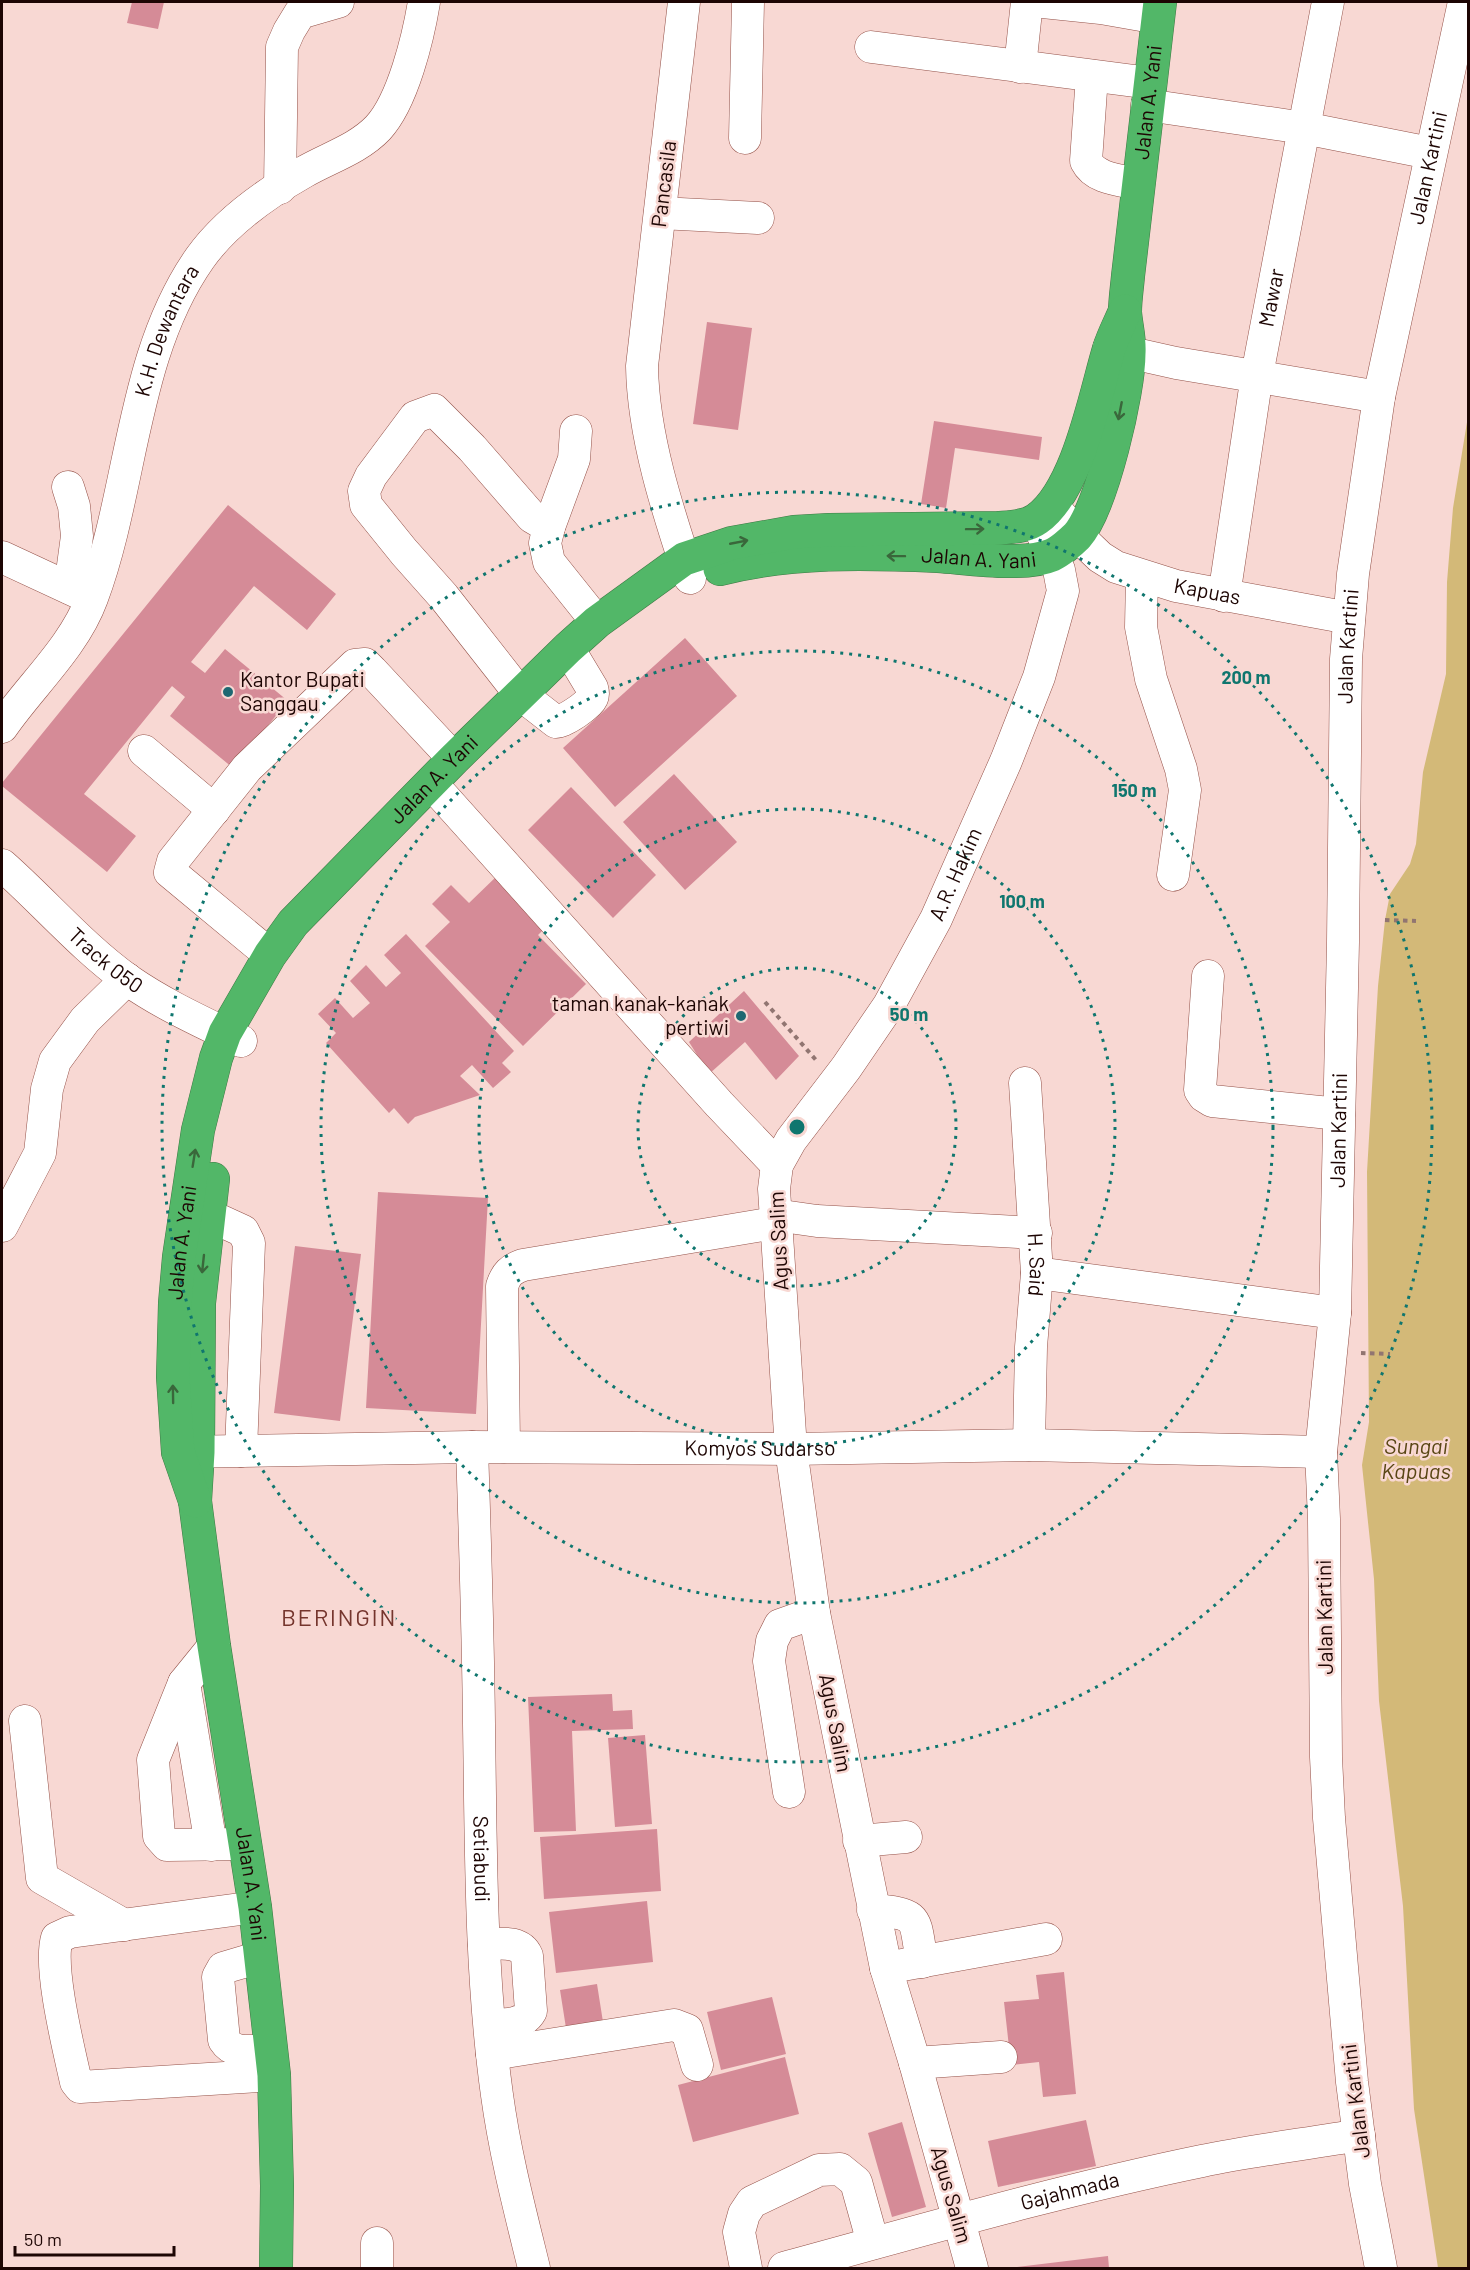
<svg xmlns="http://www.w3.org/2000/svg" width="1470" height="2270" font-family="Barlow,sans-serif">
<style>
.water{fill:#d3b978}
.building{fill:#d58b97}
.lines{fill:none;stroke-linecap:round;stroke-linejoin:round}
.minor-casing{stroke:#945148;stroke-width:33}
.highway-casing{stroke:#3f7945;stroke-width:34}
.path{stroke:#917571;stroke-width:4;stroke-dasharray:4.5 4.5;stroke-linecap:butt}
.minor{stroke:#fff;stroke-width:32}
.highway{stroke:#52b768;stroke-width:33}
.oneway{stroke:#3a673b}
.ring{fill:none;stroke:#0f766e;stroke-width:3;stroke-dasharray:3 6}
.poi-dot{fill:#1e6872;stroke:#f8d8d3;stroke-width:2}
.labels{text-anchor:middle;stroke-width:5;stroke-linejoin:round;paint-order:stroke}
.street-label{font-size:21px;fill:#1d0503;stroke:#f8d8d3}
.poi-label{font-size:21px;fill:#1d0503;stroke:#f8d8d3;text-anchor:start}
.water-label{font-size:22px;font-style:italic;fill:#594614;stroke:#f8d8d3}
.quarter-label{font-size:24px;letter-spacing:1.5px;fill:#75352d;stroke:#f8d8d3}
.centre{fill:#0f766e;stroke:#f8d8d3;stroke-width:3}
.ring-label{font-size:18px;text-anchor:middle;font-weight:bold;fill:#0f766e;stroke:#f8d8d3;stroke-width:5;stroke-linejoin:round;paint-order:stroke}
</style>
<rect width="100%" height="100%" fill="#f8d8d3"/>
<path class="water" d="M 1468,416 L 1468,2268 L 1438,2268 L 1414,2109 L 1403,1906 L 1379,1701 L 1374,1579 L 1362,1465 L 1369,1422 L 1367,1172 L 1378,986 L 1385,920 L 1390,894 L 1410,864 L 1416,844 L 1423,772 L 1446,674 L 1447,582 L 1453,508 Z"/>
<path class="building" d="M 132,2 L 164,2 L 158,29 L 127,23 Z
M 707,322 L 752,328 L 738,430 L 693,424 Z
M 934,421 L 1042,437 L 1039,460 L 955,448 L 946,508 L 921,504 Z
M 228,505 L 336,594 L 307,630 L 254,586 L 191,662 L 205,673 L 225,649 L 288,701 L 233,768 L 170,716 L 185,697 L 172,686 L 84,794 L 136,836 L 107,872 L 2,786 L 2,783 Z
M 685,638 L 737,696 L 615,807 L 563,748 Z
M 674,774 L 737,842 L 685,890 L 623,822 Z
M 571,787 L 656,875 L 613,918 L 528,830 Z
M 499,874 L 548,925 L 538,935 L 586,984 L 523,1046 L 425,946 L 450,922 L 432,904 L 451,885 L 469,903 Z
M 406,934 L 514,1051 L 502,1063 L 511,1072 L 493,1088 L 472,1065 L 460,1076 L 480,1095 L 415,1117 L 408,1124 L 394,1108 L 389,1113 L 326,1043 L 336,1033 L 318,1014 L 335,998 L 353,1018 L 370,1003 L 350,981 L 366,965 L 386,987 L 401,973 L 384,955 Z
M 744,991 L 799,1056 L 776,1080 L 745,1042 L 709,1074 L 689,1042 Z
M 378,1192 L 488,1198 L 476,1414 L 366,1408 Z
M 295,1246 L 361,1254 L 340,1421 L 274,1413 Z
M 612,1694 L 613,1711 L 632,1710 L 633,1729 L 572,1731 L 576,1831 L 534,1832 L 528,1697 Z
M 645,1735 L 652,1824 L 615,1827 L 608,1738 Z
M 657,1829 L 661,1891 L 544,1899 L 540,1837 Z
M 647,1901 L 653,1962 L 556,1973 L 549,1912 Z
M 1064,1972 L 1076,2094 L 1043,2097 L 1039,2062 L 1011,2065 L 1004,2002 L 1039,1999 L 1036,1975 Z
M 597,1984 L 603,2022 L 566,2028 L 560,1990 Z
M 772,1997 L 786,2054 L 721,2070 L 707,2012 Z
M 785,2057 L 799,2114 L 693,2142 L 678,2085 Z
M 1086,2120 L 1096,2166 L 998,2187 L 988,2141 Z
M 902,2122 L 926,2207 L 892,2217 L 868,2133 Z
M 1108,2256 L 1109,2268 L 1018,2268 L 1017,2267 Z"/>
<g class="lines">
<defs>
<g id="minor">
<path d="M 684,2 L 642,366 C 643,436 668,512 690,578"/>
<path d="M 1043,2 L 1101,8 L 1158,18"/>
<path d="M 871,47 L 1150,83"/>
<path d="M 1020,67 L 1027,2"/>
<path d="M 1092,76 L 1086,161 C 1095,179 1120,180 1138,184"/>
<path d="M 1147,105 L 1304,128 L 1430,153"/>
<path d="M 745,138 L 748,2"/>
<path d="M 280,188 L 282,47 L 289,31 L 300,13 L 338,2"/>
<path d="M 660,213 L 758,218"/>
<path d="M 1109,348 L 1176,363 L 1379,397"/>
<path d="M 68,487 L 74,506 L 77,536 L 70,588"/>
<path id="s1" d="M 1053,506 L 1077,535 L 1100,557 L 1116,567 L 1176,586 L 1349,618"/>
<path d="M 549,527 L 574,459 L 576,431"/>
<path d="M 2,557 L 86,596"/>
<path d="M 1142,576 L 1141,627 L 1151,679 L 1181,769 L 1185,790 L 1173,875"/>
<path id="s2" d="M 1224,596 L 1257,375 L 1328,2"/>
<path d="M 568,648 L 592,688 C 593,692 594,694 592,698 C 589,705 564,722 556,722 L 520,694 L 444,597 L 404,552 L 366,505 L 364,491 L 371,476 L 415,417 L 434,410 L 472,448 L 532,517 L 549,527 L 545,543 L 549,562 L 597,622"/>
<path id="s3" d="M 2,727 C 31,685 74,647 92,598 C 133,488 131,356 200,258 C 225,223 267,193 304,172 C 328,158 358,149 378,128 C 403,101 418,38 424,2"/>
<path d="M 144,751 L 214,810"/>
<path d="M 431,783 L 719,1104 L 777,1165"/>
<path id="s4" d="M 2,865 C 44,902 82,947 128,980 C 164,1005 202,1022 241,1041"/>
<path d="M 270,955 L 170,872 L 173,861 L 247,768 L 355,665 L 365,664 L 372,671 L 454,759"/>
<path d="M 1208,976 L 1200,1090 L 1204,1096 L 1212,1101 L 1339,1114"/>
<path id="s5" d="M 1025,1083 L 1037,1273 L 1031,1347 L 1029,1445"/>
<path d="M 208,1215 L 243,1231 L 249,1243 L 241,1451"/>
<path d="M 775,1215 L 817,1221 L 1036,1233"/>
<path d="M 2,1226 L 40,1153 L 47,1089 L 55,1061 L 85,1020 L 127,979"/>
<path d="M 1037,1273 L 1335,1313"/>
<path id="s6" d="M 472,1447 C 475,1539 478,1631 479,1724 C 481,1847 480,1973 497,2095 C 505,2154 520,2211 534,2268"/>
<path d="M 504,1447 L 502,1286 C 506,1274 511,1269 523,1265 L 775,1223"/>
<path id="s7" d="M 178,1452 L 472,1447 L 791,1449 L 1029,1445 L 1321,1452"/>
<path d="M 214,1646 L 184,1683 L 153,1760 L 159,1836 L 167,1845 L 244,1844"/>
<path d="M 184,1683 L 211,1845"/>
<path d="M 25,1721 L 42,1878 L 124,1925"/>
<path d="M 789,1792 L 769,1661 L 772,1641 L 780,1625 L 814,1613"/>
<path d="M 859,1841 L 906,1837"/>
<path d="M 255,1907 L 70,1932 L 57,1938 C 48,1967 69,2050 76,2082 L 80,2087 L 274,2075"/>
<path d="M 873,1910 C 921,1914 914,1917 922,1962"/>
<path d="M 484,1944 C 500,1944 520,1940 527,1956 L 531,2011 C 523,2026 505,2024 490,2025"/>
<path d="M 260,1957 L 223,1968 L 218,1977 L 224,2040 C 234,2056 253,2050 271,2050"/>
<path d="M 886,1968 L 1046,1939"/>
<path d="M 492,2054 L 674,2025 L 687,2030 L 697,2065"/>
<path d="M 915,2063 L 1001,2057"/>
<path d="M 377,2243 L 377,2268"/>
<path d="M 746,2268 L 739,2232 L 744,2214 L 752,2202 L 819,2170 L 840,2169 L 856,2182 L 873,2243"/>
<path id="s8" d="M 784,2268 C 923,2230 1061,2190 1202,2161 C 1254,2150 1307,2144 1359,2135"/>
<path id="s9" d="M 972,2268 L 915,2063 L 886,1968 L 814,1613 L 791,1449 L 774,1189 L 777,1165 L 791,1140 L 846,1068 L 889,1005 L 936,919 L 1006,761 L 1039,677 L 1063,591 L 1059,570 L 1036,520"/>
<path id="s10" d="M 1381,2268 L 1365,2184 L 1352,2082 L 1329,1818 L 1326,1757 L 1324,1519 L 1321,1452 L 1335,1313 L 1343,942 L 1346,659 L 1353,574 L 1379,397 L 1464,2"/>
</g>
<g id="highway">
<path id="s11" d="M 720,569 C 791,551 865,553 938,556 C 968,558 1024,567 1052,555 C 1059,552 1071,542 1077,536 C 1102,508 1129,391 1129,353 C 1130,339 1126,326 1125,312 C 1125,300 1127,288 1128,276 L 1160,2"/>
<path id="s12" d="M 213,1179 L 199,1303 L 198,1452 L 195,1501 L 214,1646 L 255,1907 L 274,2075 L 277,2186 L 276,2268"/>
<path id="s13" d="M 195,1501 L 178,1452 L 173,1377 L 175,1303 L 179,1257 L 198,1130 L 216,1058 L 225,1033 L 270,955 L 293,923 L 454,759 L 568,648 L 597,622 L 684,559 L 732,543 L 794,532 L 829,530 L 998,528 C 1011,527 1026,527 1037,519 C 1078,490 1095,395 1109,349 C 1113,336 1120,323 1125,311"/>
</g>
</defs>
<use href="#minor" class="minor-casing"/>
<use href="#highway" class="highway-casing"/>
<path class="path" d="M 1385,920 L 1416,921
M 765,1002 L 816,1060
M 1361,1353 L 1390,1354"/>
<use href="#minor" class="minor"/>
<use href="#highway" class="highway"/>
</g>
<defs><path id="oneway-shaft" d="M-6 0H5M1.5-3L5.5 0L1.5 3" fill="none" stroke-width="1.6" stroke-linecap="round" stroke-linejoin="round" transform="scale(1.5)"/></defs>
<g class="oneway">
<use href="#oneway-shaft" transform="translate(1120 411) rotate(101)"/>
<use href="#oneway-shaft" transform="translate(975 529) rotate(-1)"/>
<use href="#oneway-shaft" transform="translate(739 542) rotate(-11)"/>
<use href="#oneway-shaft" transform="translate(896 556) rotate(-179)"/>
<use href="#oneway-shaft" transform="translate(194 1158) rotate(-81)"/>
<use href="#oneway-shaft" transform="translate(203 1264) rotate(96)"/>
<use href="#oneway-shaft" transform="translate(173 1394) rotate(-91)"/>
</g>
<g class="ring">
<circle cx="797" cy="1127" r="159"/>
<circle cx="797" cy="1127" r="318"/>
<circle cx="797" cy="1127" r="476"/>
<circle cx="797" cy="1127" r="635"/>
</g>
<g class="poi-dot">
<circle cx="228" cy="692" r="6"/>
<circle cx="741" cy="1016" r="6"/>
</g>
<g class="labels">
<g class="street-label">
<text dy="7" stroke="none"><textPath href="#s11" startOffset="810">Jalan A. Yani</textPath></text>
<text dy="7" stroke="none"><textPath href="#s10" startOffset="2112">Jalan Kartini</textPath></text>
<text transform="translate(664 184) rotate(-83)" y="7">Pancasila</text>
<text dy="7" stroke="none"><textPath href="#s2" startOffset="302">Mawar</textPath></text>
<text dy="7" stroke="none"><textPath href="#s3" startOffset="436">K.H. Dewantara</textPath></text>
<text dy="7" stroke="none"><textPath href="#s11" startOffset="260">Jalan A. Yani</textPath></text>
<text dy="7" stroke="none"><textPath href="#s1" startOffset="183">Kapuas</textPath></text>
<text dy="7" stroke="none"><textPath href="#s10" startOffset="1626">Jalan Kartini</textPath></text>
<text dy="7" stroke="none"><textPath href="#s13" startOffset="807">Jalan A. Yani</textPath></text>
<text dy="7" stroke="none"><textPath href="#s9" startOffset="1467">A.R. Hakim</textPath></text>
<text dy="7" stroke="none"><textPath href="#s4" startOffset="141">Track 050</textPath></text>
<text dy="7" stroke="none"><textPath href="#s10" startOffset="1142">Jalan Kartini</textPath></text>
<text transform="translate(779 1241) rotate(-93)" y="7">Agus Salim</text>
<text dy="7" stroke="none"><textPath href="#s13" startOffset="262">Jalan A. Yani</textPath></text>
<text dy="7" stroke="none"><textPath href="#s5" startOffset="182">H. Said</textPath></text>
<text dy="7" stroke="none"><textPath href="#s7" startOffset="582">Komyos Sudarso</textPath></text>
<text transform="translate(1325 1617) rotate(-91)" y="7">Jalan Kartini</text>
<text transform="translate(835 1723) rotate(79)" y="7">Agus Salim</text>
<text dy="7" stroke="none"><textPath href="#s6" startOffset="412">Setiabudi</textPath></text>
<text dy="7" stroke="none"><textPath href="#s12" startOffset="710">Jalan A. Yani</textPath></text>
<text transform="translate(1356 2101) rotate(-97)" y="7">Jalan Kartini</text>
<text dy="7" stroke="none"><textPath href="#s8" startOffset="296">Gajahmada</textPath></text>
<text transform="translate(951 2195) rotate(74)" y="7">Agus Salim</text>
</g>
<g class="poi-label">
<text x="240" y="687">Kantor Bupati<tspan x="240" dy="24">Sanggau</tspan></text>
<text x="729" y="1011" text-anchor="end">taman kanak-kanak<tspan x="729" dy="24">pertiwi</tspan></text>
</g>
<g class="water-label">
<text x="1416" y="1454">Sungai<tspan x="1416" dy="25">Kapuas</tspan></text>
</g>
<g class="quarter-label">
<text x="339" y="1626">BERINGIN</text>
</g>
</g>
<circle cx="797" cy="1127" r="9" class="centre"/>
<g class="ring-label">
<text x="1246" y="684">200 m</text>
<text x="1134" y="797">150 m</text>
<text x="1022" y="908">100 m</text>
<text x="909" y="1021">50 m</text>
</g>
<rect width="1470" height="2270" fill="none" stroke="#1d0503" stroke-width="6"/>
<path d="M15 2246v9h159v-9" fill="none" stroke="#1d0503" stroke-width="3"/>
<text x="24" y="2246" font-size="18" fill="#1d0503" stroke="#f8d8d3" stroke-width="4.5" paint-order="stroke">50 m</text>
</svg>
